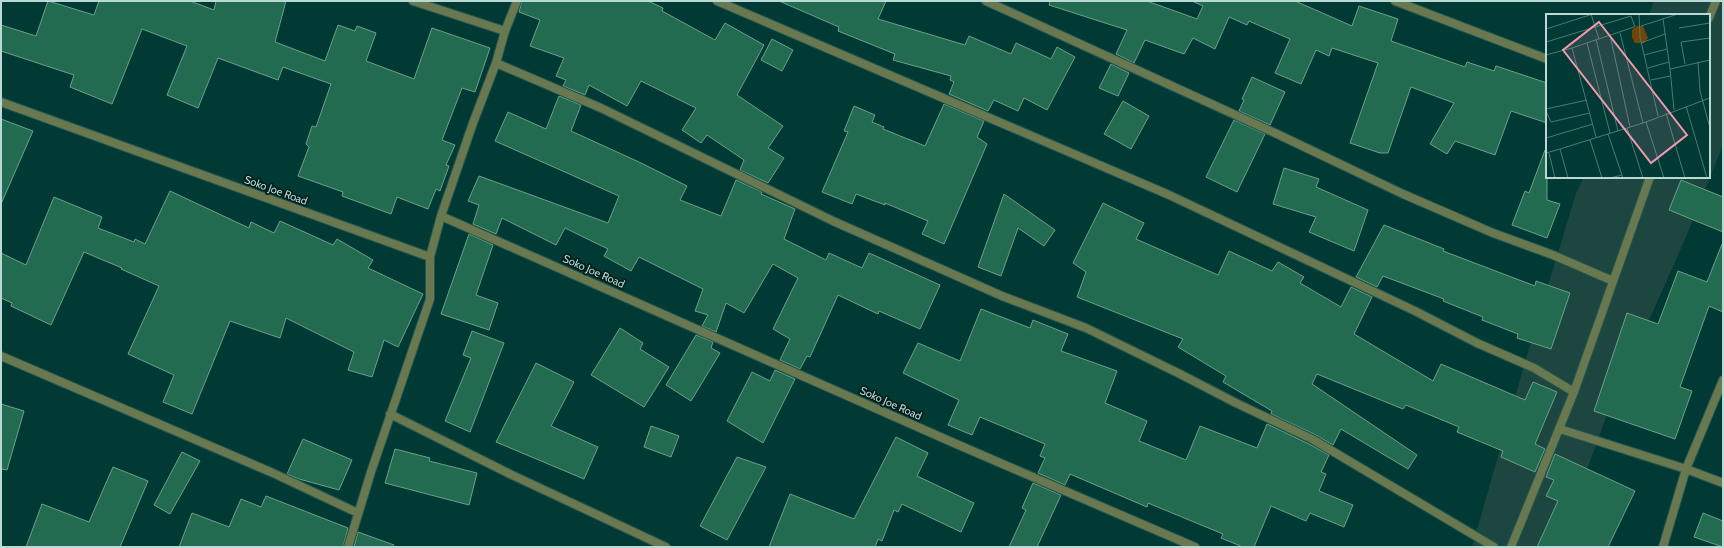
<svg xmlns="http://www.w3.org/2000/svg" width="1724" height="548" font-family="Cabin,sans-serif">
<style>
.built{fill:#1d4641}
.building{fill:#236b50;stroke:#6ba188}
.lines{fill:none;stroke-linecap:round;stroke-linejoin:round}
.minor-casing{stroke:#225752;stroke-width:10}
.minor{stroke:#69784f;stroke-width:8}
.labels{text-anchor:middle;stroke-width:3.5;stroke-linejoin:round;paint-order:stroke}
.street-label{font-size:11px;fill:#b9d9d4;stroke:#031e1b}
.inset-road{fill:none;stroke:#4b7a75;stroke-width:1}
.view{fill:#f29aaf;fill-opacity:0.15;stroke:#f29aaf;stroke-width:2}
.inset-edge{fill:none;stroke:#b9d9d4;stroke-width:2}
</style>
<rect width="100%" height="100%" fill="#013a35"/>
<path class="built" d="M 1654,1 L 1723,1 L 1723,145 L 1686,237 L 1606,417 L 1559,547 L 1472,547 L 1526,359 L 1576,193 L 1584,177 L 1709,177 L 1709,15 L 1649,15 Z"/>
<path class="building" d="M 48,1 L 94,15 L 99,1 L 190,1 L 214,10 L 216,1 L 286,1 L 275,42 L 325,61 L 338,25 L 355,31 L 357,26 L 376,33 L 366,61 L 414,79 L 432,28 L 490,48 L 475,92 L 462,88 L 442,140 L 455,145 L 446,165 L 449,166 L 440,191 L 436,189 L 428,209 L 397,197 L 391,214 L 342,196 L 343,192 L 298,176 L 309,147 L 306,144 L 312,126 L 316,127 L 331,84 L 283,67 L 278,80 L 218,58 L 198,108 L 167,95 L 187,46 L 142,29 L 112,104 L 70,87 L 74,75 L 1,51 L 1,25 L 36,36 Z
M 522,1 L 648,1 L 663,8 L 662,11 L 715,40 L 725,23 L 764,45 L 737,95 L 783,126 L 768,148 L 784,158 L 768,183 L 740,170 L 744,160 L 707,135 L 701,143 L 682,130 L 696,108 L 641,81 L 627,106 L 589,85 L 585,95 L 563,86 L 566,80 L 556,76 L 564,58 L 530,46 L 540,20 L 519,12 Z
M 779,1 L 886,1 L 878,19 L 965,45 L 969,36 L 1011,54 L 1016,43 L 1051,59 L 1057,47 L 1075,57 L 1047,110 L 1024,98 L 1018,111 L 994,100 L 988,111 L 949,94 L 954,82 L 950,80 L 951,76 L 893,60 L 895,54 L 838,31 L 839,27 Z
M 1050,1 L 1147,1 L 1197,19 L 1203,6 L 1192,1 L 1295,1 L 1352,26 L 1359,6 L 1398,19 L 1391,41 L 1465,67 L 1467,62 L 1494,71 L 1496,66 L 1547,83 L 1547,123 L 1511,111 L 1495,155 L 1455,141 L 1447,154 L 1430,144 L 1454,103 L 1411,87 L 1388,153 L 1380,153 L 1350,143 L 1378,63 L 1332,48 L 1329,56 L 1316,50 L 1301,84 L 1275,73 L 1290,39 L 1249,21 L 1247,25 L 1229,17 L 1215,49 L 1193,38 L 1184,54 L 1145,40 L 1134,63 L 1116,54 L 1127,30 L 1049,5 Z
M 772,39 L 793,50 L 782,71 L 761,60 Z
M 1111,64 L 1129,73 L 1118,96 L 1099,88 Z
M 1252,77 L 1285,92 L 1270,125 L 1239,111 L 1244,100 L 1242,99 Z
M 559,96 L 581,105 L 571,131 L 639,162 L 687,186 L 680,200 L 721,216 L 736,180 L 762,192 L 761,194 L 795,209 L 784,239 L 826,260 L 829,253 L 862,268 L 869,253 L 940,285 L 920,329 L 879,311 L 878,314 L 838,295 L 810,357 L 807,356 L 800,369 L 780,360 L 790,339 L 773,329 L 798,278 L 773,264 L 744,313 L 726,303 L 716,332 L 702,326 L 708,315 L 695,311 L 703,289 L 639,257 L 631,271 L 604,256 L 608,249 L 565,228 L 556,245 L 502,218 L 496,234 L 473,224 L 479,205 L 468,201 L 479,176 L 608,223 L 619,196 L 495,141 L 508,112 L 546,129 Z
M 1123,101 L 1149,116 L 1131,149 L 1104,134 Z
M 944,104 L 984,121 L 977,137 L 987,144 L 944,244 L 922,234 L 928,221 L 885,203 L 885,205 L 856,194 L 852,204 L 822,192 L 848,132 L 844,131 L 854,106 L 875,115 L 872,122 L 884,127 L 883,129 L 925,146 Z
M 1,119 L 33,131 L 1,204 Z
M 1234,120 L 1265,134 L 1237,192 L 1206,177 Z
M 1545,150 L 1547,150 L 1547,200 L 1560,204 L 1547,238 L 1512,225 L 1525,191 L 1529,193 Z
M 1284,168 L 1319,179 L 1316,187 L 1368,210 L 1354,251 L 1309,232 L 1316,217 L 1273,204 Z
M 1681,180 L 1723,197 L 1723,232 L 1669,210 Z
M 170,191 L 249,228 L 251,222 L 274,233 L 280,221 L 333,245 L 337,239 L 373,260 L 368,268 L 423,294 L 398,347 L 384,340 L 372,377 L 348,370 L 354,352 L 286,318 L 280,338 L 230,321 L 192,414 L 163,402 L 174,375 L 128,354 L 159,286 L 121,269 L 122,268 L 84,252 L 51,325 L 11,306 L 12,303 L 1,298 L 1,253 L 26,265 L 54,197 L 102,217 L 98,228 L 134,242 L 135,239 L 145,244 Z
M 1004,194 L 1055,230 L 1044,246 L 1018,228 L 1001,276 L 978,267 Z
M 1103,203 L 1144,223 L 1136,239 L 1218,275 L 1229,251 L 1272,271 L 1278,262 L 1304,277 L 1300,283 L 1341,307 L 1351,287 L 1372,297 L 1354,334 L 1433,381 L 1441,364 L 1525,400 L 1533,382 L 1557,392 L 1535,444 L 1545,449 L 1535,472 L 1501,457 L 1503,451 L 1457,432 L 1459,427 L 1406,405 L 1403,409 L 1317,374 L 1312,384 L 1417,455 L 1408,469 L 1341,429 L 1333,445 L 1314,434 L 1271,414 L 1272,411 L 1223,382 L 1226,376 L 1178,347 L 1183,339 L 1077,297 L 1086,272 L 1073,263 Z
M 1384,225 L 1444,249 L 1443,251 L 1535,286 L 1536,281 L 1570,293 L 1551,349 L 1517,338 L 1518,334 L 1482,320 L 1483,317 L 1443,301 L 1444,299 L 1383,276 L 1377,287 L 1356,277 Z
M 469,234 L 493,245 L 476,295 L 498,303 L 489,330 L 441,314 Z
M 1722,244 L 1723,245 L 1723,312 L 1709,306 L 1680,387 L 1692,391 L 1675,439 L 1594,411 L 1627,313 L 1658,324 L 1678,271 L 1707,282 Z
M 981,309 L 1030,328 L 1033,320 L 1068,334 L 1061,351 L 1117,371 L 1105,403 L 1147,421 L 1139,441 L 1186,460 L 1200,426 L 1257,448 L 1267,424 L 1309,444 L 1329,455 L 1321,472 L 1326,474 L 1319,491 L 1353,505 L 1344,527 L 1310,513 L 1306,521 L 1271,506 L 1254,547 L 1243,547 L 1221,538 L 1223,534 L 1148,503 L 1147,507 L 1070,474 L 1065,485 L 1038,473 L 1045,458 L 1040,456 L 1045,444 L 980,417 L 972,435 L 948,425 L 959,400 L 903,373 L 918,343 L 960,361 Z
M 620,328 L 643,343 L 640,349 L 669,367 L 644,407 L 591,375 Z
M 472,331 L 504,343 L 470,432 L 445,421 L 471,358 L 463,355 Z
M 696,335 L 713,342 L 711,348 L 720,353 L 691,401 L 666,385 Z
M 536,363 L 574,382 L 551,426 L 598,447 L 584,479 L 496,442 Z
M 775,370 L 795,379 L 763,443 L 727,421 L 752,372 L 770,381 Z
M 1,404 L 24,411 L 7,470 L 1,469 Z
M 651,426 L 679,436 L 671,457 L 644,447 Z
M 896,437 L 928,453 L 917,476 L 974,503 L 961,532 L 902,504 L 898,512 L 894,510 L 882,541 L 878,539 L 875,547 L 769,547 L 790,494 L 854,519 Z
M 303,439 L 352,460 L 339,490 L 299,479 L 287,474 Z
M 395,449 L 430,458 L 429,461 L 477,473 L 469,505 L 385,483 Z
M 182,452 L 200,461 L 170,514 L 154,505 Z
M 1555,454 L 1635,491 L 1608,547 L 1537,547 L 1558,501 L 1546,496 L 1554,480 L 1546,477 Z
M 737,457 L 766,467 L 727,540 L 700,526 Z
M 113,467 L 148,481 L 120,547 L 26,547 L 42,504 L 89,522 Z
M 1033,483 L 1061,495 L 1037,547 L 1009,547 L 1026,510 L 1022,508 Z
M 266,496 L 348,528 L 343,547 L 179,547 L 192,513 L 229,527 L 241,499 L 261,507 Z
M 1703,513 L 1723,521 L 1723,547 L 1694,537 Z
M 358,532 L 394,545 L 393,547 L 354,547 Z"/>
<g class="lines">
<defs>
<path id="minor" d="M 413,1 L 505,31
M 717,1 L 1167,194 L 1415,311 L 1477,343 L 1534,368 L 1574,392
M 986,1 L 1275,133 L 1403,194 L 1493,233 L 1553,255 L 1613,281
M 1395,1 L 1547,59
M 1709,18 L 1716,1
M 496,63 L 601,108 L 833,221 L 1002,296 L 1086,328 L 1180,374 L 1236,403 L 1312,439 L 1494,547
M 1,102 L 430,257 L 441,216 L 954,443 L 1195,547
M 441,216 L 473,123 L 496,63 L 505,31 L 517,1
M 1,356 L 273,473 L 358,513
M 390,414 L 512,475 L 666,547
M 1560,429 L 1686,469 L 1723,483
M 348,547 L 371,472 L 430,299 L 430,257
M 1511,547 L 1574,392 L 1650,177
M 1663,547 L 1686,469 L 1723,380"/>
</defs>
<use href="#minor" class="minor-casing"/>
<use href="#minor" class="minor"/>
</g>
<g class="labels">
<g class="street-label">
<text transform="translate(276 190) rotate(20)" y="4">Soko Joe Road</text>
<text transform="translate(594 271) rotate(24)" y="4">Soko Joe Road</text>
<text transform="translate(891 403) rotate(24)" y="4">Soko Joe Road</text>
</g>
</g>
<g transform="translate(1546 14)">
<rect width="164" height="164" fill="#013a35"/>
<path d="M 91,12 L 97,12 L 102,24 L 98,29 L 89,29 L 86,23 L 86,16 Z" fill="#744509"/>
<path class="inset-road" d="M 45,0 L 53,25M 93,0 L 94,23 L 112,102M 117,5 L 124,55M 95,12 L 132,0M 133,14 L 164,9M 0,15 L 47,0M 74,19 L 97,109 L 100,108 L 118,164M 64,21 L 84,113M 50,25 L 72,117M 0,28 L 85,2 L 89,13M 41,29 L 64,119M 95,29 L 119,20M 0,41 L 26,34M 98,41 L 121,35M 152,48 L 154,77 L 164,114M 139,50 L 135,28 L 164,24M 102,54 L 123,48M 105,66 L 124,62M 140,92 L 161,164M 0,95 L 41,86M 128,96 L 124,55 L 164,46M 0,97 L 5,108 L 44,99M 120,99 L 139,164M 100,108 L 164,84M 81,114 L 97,164M 62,120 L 77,164M 50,123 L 26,34 L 88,13M 0,124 L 47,110M 44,126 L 56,164M 0,139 L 14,135M 3,139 L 9,164M 22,164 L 14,135 L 97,109M 64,164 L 76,161"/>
<path class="view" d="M 53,8 L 141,121 L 105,149 L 17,36 Z"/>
<rect width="164" height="164" class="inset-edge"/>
</g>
<rect width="1724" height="548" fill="none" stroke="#b9d9d4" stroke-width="4"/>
</svg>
